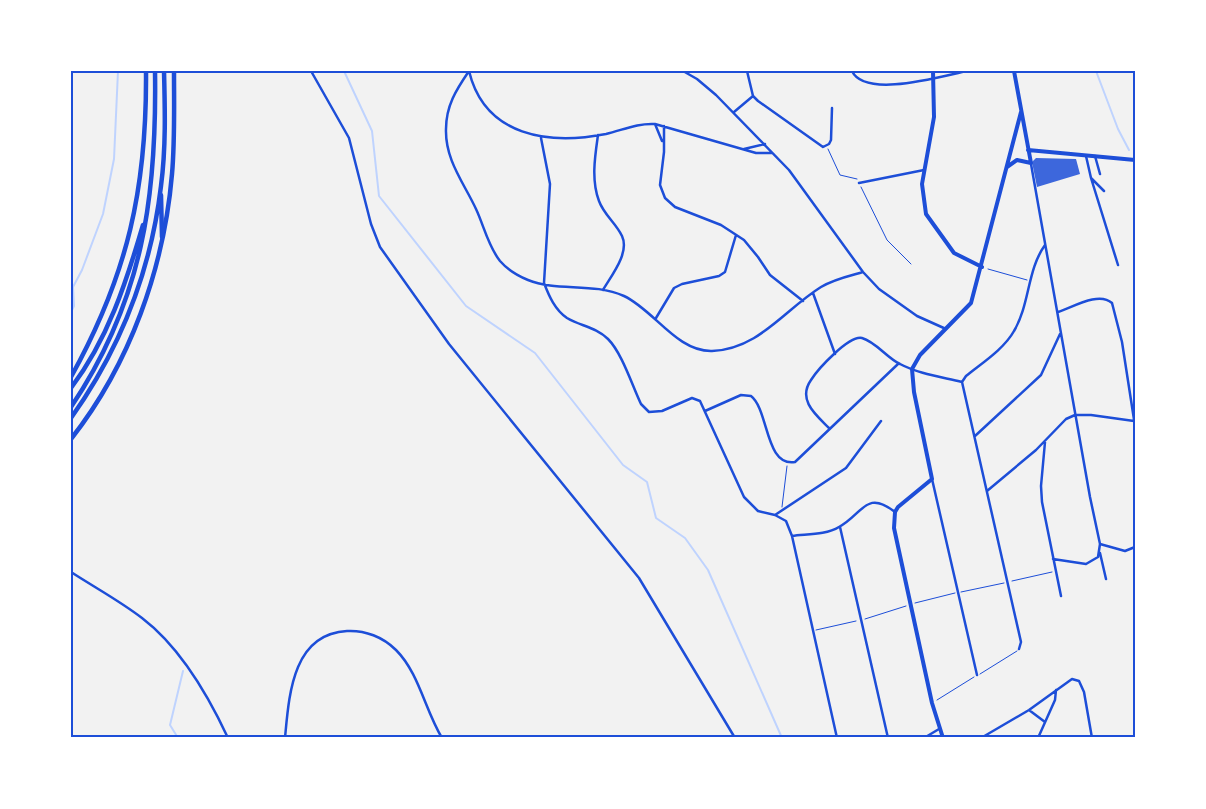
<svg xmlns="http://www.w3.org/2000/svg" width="1206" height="809" font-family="Barlow,sans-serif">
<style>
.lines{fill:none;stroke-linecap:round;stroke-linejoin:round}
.stream{stroke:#bfd3fe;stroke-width:2}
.building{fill:#3d67dc}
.path{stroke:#1d4ed8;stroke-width:1}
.minor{stroke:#1d4ed8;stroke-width:2.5}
.tertiary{stroke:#1d4ed8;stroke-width:4}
.primary{stroke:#1d4ed8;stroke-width:4.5}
.trunk{stroke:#1d4ed8;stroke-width:4.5}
.neatline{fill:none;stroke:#1d4ed8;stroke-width:2}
</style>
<rect width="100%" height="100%" fill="#f2f2f2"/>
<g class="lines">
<path class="stream" d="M 344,71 L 372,131 L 379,196 L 466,306 L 535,353 L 623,465 L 647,482 L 656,518 L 685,538 L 708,570 L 782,738
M 1096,71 L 1118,129 L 1129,150
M 71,312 L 74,306 L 73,287 L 82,270 L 103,214 L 114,159 L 118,71
M 178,738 L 170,725 L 183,671"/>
</g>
<path class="building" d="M 1036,158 L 1076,159 L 1080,174 L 1037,187 L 1032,162 Z"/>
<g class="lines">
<path class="path" d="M 828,149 L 840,175 L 857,179
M 861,187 L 887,240 L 911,264
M 988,269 L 1027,280
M 782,507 L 787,466
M 1012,581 L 1052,572
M 961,592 L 1004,583
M 915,603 L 955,593
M 865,619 L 906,606
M 816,630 L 856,621
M 980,674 L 1017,651
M 937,700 L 974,677"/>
<path class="minor" d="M 311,71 L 349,138 L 371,224 L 380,247 L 449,344 L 639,578 L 735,738
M 469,71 C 456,90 446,106 446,129 C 445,160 464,183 476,209 C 484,226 488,246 500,261 C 507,269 518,276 528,280 C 557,292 593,282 624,296 C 654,310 677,352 712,351 C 759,349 784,310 821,287 C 834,279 849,276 863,272
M 469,71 C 485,137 549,145 606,134 C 623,130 637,123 655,124 L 756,153 L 772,153
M 683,71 L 697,79 L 716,95 L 789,170 L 863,272 L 879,289 L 917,316 L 946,329
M 747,71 L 753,96 L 758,101 L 823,147 L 829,144 L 831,140 L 832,108
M 852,71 C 865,99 942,76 967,71
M 734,112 L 753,96
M 655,124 L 662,141
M 664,126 L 664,152 L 660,185 L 665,198 L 675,207 L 721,225 L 744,240 L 758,257 L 770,275 L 803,301
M 598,135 C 595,156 591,180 599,201 C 604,215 616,223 622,236 C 630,253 611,276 603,290
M 541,138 L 550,184 L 544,283 C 549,296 555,310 567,318 C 580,326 596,327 608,339 C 622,353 632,385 641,404 L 649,412 L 662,411 L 692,398 L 700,401 L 744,497 L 758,511 L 775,515 L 786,521 L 792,536 L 837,738
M 744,149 L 765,144
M 1086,156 L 1091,178 L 1104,191
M 1095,156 L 1100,174
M 1031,164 L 1090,497 L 1100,544 L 1098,557 L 1086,564 L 1053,559
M 1091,178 L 1118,265
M 859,183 L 924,170
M 813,293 L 835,354
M 1058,312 C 1073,307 1099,291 1112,303 L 1122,342 L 1135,426
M 656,318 L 674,288 L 682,284 L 719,276 L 725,272 L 736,235
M 962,382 L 1021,642 L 1019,649
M 962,382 L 966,376 C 982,363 1004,349 1014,331 C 1030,304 1027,270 1045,245
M 705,411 L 741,395 L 751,396 C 769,410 765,467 795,462 L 898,364
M 829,428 C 816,415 797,400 811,380 C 818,369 849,335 862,338 C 876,342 887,358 900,364 C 919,374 942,377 962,382
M 975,436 L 1041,375 L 1060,334
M 1045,442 L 1041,486 L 1042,502 L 1061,596
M 932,479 L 977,675
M 987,491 L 1036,450 L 1066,419 L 1075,415 L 1091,415 L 1134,421
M 775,515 L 846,468 L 881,421
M 840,527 L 888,738
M 792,536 C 807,534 826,535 839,527 C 863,514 866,489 895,512
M 1100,544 L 1125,551 L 1135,547
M 1100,553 L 1106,579
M 71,572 C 94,587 120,601 142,618 C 180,647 208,695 228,738
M 1029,710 L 1045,722
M 285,738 C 289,696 292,634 347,631 C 365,630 383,637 396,650 C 419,673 425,710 442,738
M 924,738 L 939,729
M 981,738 L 1029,710 L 1072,679 L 1079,681 L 1084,692 L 1092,738
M 1038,738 L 1055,700 L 1056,690"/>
<path class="tertiary" d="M 933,71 L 934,117 L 922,184 L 926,214 L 954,253 L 982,267
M 1028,150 L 1135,160
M 1007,167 L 1017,160 L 1031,163 L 1014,71
M 943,738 L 932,703 L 894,528 L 895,512 L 898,507 L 932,479 L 914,392 L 912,369 L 920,355 L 971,303 L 1021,112"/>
<path class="primary" d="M 71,377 C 128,274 147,188 146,71
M 71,439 C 130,364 164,268 172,174 C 175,140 174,105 174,71"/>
<path class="trunk" d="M 161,195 L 162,237
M 71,388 C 108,339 126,283 143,225
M 71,407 C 143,300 157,197 155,71
M 71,418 C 120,349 151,270 161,186 C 166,148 165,109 164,71"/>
</g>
<rect width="1206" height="809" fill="none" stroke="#ffffff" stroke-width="145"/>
<rect x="72" y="72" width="1062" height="664" class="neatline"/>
</svg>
